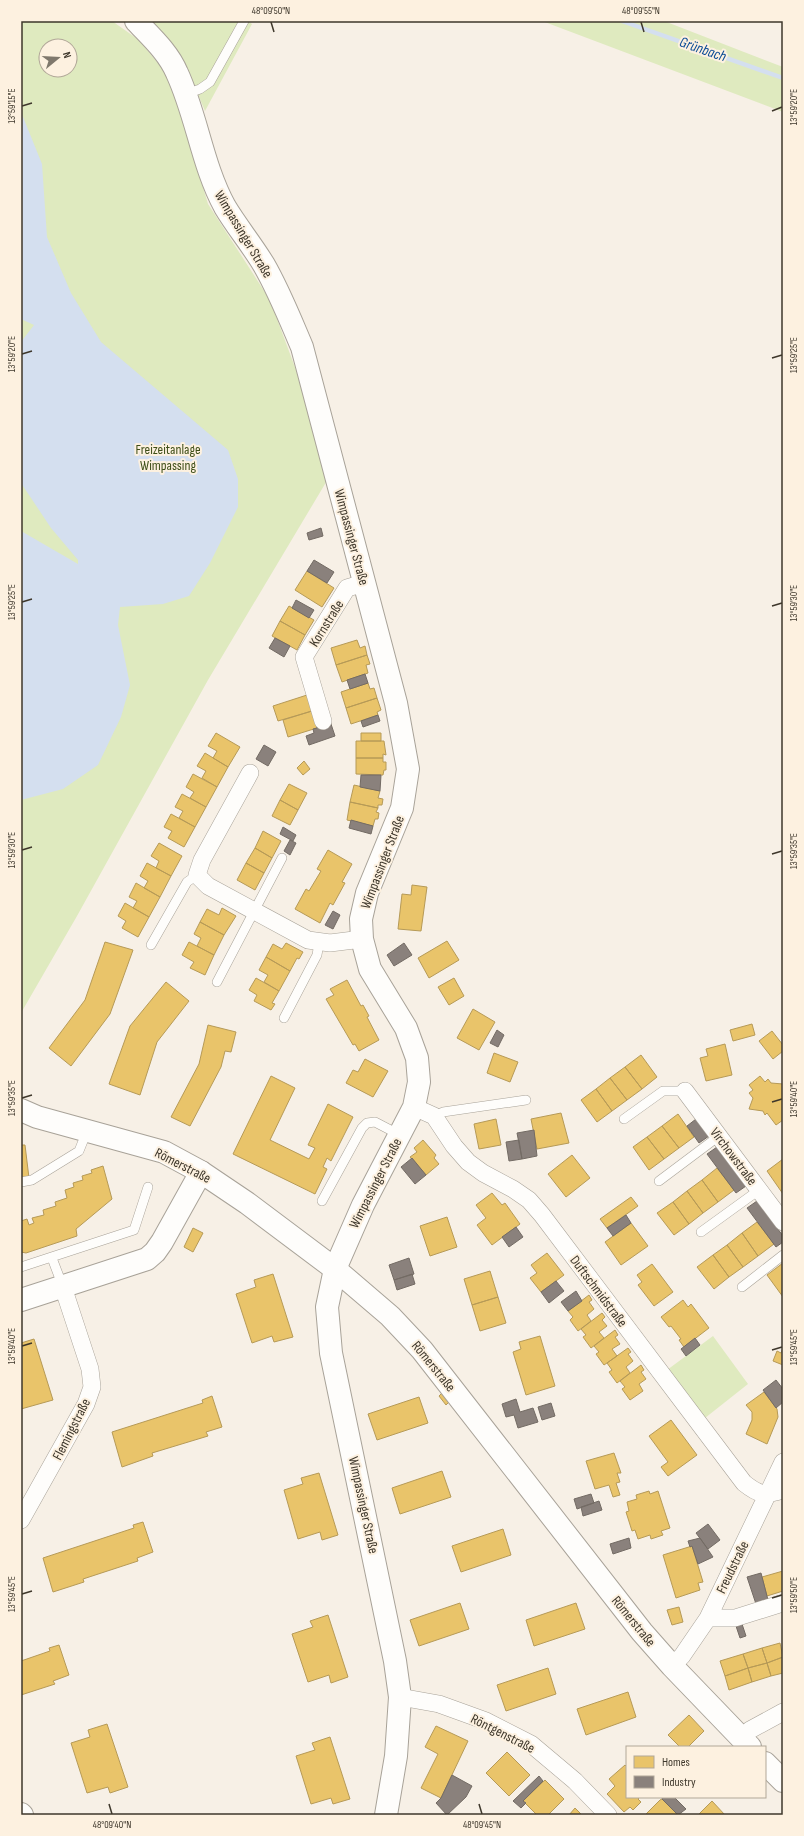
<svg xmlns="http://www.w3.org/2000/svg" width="804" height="1836" font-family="'Sofia Sans Condensed',sans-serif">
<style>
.green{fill:#dfeabf;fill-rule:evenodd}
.water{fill:#d4dfef}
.homes{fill:#e9c46a;stroke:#b69a57}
.industry{fill:#8a817c;stroke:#736b64}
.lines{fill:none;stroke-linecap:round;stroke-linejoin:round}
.stream{stroke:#d4dfef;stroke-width:4.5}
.service-casing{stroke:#a8a298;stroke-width:10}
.minor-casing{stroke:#a8a298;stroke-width:18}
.tertiary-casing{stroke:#a8a298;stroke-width:24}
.secondary-casing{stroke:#a8a298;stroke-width:24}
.service{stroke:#fefdfb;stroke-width:9}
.minor{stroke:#fefdfb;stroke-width:17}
.tertiary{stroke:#fefdfb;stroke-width:22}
.secondary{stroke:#fefdfb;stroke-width:22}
.ticks{fill:none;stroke:#3e372b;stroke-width:1.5}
.labels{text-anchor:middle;stroke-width:4;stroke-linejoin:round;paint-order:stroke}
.street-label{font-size:14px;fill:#3e372b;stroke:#fdf1e0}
.park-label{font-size:14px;fill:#3d4e17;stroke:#fdf1e0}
.water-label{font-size:15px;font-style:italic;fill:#0b4c96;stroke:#fdf1e0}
.neatline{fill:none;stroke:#3e372b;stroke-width:1.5}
.ticks-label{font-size:10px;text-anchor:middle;fill:#3e372b}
</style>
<rect width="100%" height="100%" fill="#f7f0e6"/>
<path class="green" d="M 21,21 L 112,21 L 139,40 L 171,79 L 208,204 L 270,300 L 296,370 L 328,479 L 208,680 L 77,916 L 21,1013 ZM 46,46 L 70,46 L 70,70 L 46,70 Z
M 148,21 L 248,21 L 252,24 L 205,111 L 184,62 Z
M 542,21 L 664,21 L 783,67 L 783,112 Z
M 713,1336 L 748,1384 L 705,1418 L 667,1370 Z"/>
<path class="water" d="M 21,112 L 42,164 L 47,237 L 71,293 L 101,342 L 228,450 L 238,479 L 238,507 L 210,563 L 189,596 L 163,604 L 120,607 L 118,625 L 130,685 L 121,717 L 98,765 L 63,789 L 21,800 L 21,531 L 78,564 L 78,560 L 51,528 L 21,483 L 21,342 L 34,325 L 21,319 Z"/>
<path class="homes" d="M 307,571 L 334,588 L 322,607 L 295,590 Z
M 289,606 L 314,620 L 305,635 L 280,621 Z
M 280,621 L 305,635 L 297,650 L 272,636 Z
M 357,640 L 360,648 L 365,646 L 367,655 L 336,665 L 331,648 Z
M 367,655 L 370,664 L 366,665 L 368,673 L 342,682 L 336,665 Z
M 368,683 L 370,689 L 374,688 L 377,698 L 346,708 L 341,692 Z
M 307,695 L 312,711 L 278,721 L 273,706 Z
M 377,698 L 381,710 L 377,712 L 378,715 L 351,724 L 346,708 Z
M 312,711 L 317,728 L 288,737 L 283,720 Z
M 216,733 L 240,747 L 228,767 L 213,758 L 217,751 L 208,746 Z
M 361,733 L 381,733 L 381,741 L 361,741 Z
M 356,741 L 384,741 L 386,755 L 383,754 L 383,758 L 356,758 Z
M 205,753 L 228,767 L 217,787 L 202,778 L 206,771 L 197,766 Z
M 356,758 L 383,758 L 383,762 L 386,762 L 386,770 L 384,770 L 383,775 L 356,774 Z
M 304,761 L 310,769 L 303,775 L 297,768 Z
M 193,774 L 217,787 L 206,807 L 190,798 L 194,792 L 186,787 Z
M 289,784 L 307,793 L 298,810 L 280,800 Z
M 354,785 L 380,791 L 378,798 L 383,799 L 382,805 L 378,805 L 378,808 L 350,802 Z
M 182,794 L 206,807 L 195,827 L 179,818 L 183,811 L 175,807 Z
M 280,800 L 298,810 L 290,825 L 272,816 Z
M 350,802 L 378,808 L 376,812 L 379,813 L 378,819 L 375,819 L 373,826 L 347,820 Z
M 171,814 L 195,827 L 184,847 L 168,838 L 172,831 L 164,827 Z
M 263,831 L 281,841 L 272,858 L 255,848 Z
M 159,843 L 182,856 L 171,876 L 156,868 L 159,861 L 151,856 Z
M 255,848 L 272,858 L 264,873 L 246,863 Z
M 328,850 L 352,864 L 342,882 L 345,883 L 333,905 L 330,903 L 320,923 L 295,909 L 306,889 L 309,891 L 321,871 L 317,869 Z
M 147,863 L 171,876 L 160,897 L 144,888 L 148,881 L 140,876 Z
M 246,863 L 264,873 L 255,890 L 237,880 Z
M 136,883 L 160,897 L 149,917 L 133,908 L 137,901 L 129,897 Z
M 412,885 L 427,887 L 421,931 L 398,929 L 402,894 L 411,895 Z
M 125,903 L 149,917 L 138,937 L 122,928 L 126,921 L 118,916 Z
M 222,908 L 236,916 L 224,935 L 200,922 L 207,909 L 219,915 Z
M 200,922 L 224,935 L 214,955 L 197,946 L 201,938 L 194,934 Z
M 447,941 L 459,960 L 429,978 L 418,958 Z
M 105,942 L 133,950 L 110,1014 L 71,1066 L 49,1048 L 85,1000 Z
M 189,942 L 214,955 L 205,975 L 190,968 L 194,962 L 182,955 Z
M 286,943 L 303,952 L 299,959 L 297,958 L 290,971 L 266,957 L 273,944 L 282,949 Z
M 266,957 L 290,971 L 279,991 L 264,982 L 268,975 L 259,970 Z
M 256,978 L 279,991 L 272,1003 L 275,1004 L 271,1010 L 254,1001 L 257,995 L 249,990 Z
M 454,978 L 464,996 L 449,1005 L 438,987 Z
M 347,980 L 361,1006 L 363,1005 L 369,1016 L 367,1017 L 379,1040 L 359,1051 L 355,1044 L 353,1045 L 326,999 L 334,995 L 330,989 Z
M 166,982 L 189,1001 L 157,1042 L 140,1095 L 109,1084 L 130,1026 Z
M 473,1009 L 495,1022 L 479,1050 L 457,1038 Z
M 752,1024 L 755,1035 L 733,1041 L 730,1030 Z
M 208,1025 L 236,1032 L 231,1052 L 225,1051 L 221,1067 L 190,1126 L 171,1117 L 199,1064 Z
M 772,1031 L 783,1045 L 783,1051 L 773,1059 L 759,1041 Z
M 725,1044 L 732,1075 L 706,1081 L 700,1058 L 708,1056 L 706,1049 Z
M 494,1053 L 518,1062 L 510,1082 L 487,1073 Z
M 641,1055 L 657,1077 L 642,1089 L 625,1067 Z
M 365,1059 L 388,1071 L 373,1097 L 346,1083 L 353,1070 L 358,1072 Z
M 625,1067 L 642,1089 L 627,1100 L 610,1078 Z
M 271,1076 L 295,1088 L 270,1140 L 309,1159 L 315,1148 L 308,1145 L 328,1104 L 353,1117 L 331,1161 L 327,1158 L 323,1167 L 327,1169 L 315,1194 L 233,1154 Z
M 760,1076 L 765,1082 L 768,1079 L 771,1083 L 783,1084 L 783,1120 L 776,1125 L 767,1113 L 765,1115 L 763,1111 L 749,1109 L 753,1098 L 749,1093 L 753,1090 L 749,1085 Z
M 610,1078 L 627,1100 L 612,1111 L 596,1089 Z
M 596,1089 L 612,1111 L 597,1122 L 581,1100 Z
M 561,1113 L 569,1143 L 537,1149 L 531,1119 Z
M 678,1114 L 694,1137 L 679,1148 L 662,1126 Z
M 496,1119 L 501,1145 L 479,1149 L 474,1124 Z
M 662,1126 L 679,1148 L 664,1159 L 647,1137 Z
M 647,1137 L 664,1159 L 649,1170 L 633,1147 Z
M 423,1140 L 436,1155 L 434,1158 L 439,1164 L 426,1175 L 410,1157 L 417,1152 L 414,1148 Z
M 21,1145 L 25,1145 L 29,1178 L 21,1179 Z
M 572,1155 L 590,1178 L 566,1197 L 548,1174 Z
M 783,1159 L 783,1194 L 767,1171 Z
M 103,1166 L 112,1199 L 76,1229 L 77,1236 L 26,1253 L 21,1252 L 21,1221 L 27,1219 L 29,1225 L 34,1223 L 32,1218 L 44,1215 L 43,1210 L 56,1206 L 55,1202 L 67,1198 L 65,1190 L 74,1187 L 73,1183 L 83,1180 L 82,1176 L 92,1173 L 91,1170 Z
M 717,1168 L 734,1190 L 718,1202 L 702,1180 Z
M 702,1180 L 718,1202 L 703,1213 L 687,1191 Z
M 687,1191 L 703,1213 L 689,1224 L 673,1202 Z
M 492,1193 L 502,1205 L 505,1203 L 520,1224 L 492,1245 L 477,1225 L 486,1218 L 476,1205 Z
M 631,1197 L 638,1206 L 607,1228 L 600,1219 Z
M 673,1202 L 689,1224 L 674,1235 L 657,1213 Z
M 447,1217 L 457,1247 L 430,1256 L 420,1226 Z
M 757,1222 L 774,1244 L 758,1256 L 742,1233 Z
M 631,1223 L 648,1246 L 621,1265 L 605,1242 Z
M 193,1228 L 203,1233 L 193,1252 L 184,1247 Z
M 742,1233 L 758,1256 L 743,1267 L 727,1245 Z
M 727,1245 L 743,1267 L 729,1277 L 713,1255 Z
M 547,1253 L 564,1275 L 541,1292 L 530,1278 L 537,1273 L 531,1265 Z
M 713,1255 L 729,1277 L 714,1289 L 697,1267 Z
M 783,1263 L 783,1297 L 767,1275 Z
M 652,1264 L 673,1292 L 654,1306 L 638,1285 L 642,1282 L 637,1275 Z
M 490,1271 L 498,1297 L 472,1305 L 464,1279 Z
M 273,1274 L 293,1337 L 274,1342 L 272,1336 L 252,1343 L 236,1294 L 256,1287 L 254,1280 Z
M 589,1295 L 592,1300 L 589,1302 L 594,1309 L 587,1315 L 591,1321 L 578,1331 L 570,1320 L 573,1317 L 568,1311 Z
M 498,1297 L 506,1323 L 480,1331 L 472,1305 Z
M 683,1300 L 688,1307 L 691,1304 L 709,1328 L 684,1347 L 679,1340 L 681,1339 L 671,1326 L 669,1327 L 661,1317 Z
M 602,1313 L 605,1317 L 602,1320 L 607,1326 L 599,1332 L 604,1338 L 591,1348 L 583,1337 L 586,1335 L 581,1329 Z
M 615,1330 L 618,1335 L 615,1337 L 620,1344 L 612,1349 L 617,1356 L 604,1365 L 596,1354 L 599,1352 L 594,1346 Z
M 540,1336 L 555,1386 L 526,1395 L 513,1352 L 521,1349 L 519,1342 Z
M 34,1339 L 53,1400 L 21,1409 L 21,1343 Z
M 628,1348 L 631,1352 L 628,1354 L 633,1361 L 626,1367 L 630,1373 L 617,1383 L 609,1372 L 612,1370 L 607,1363 Z
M 783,1348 L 783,1365 L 773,1361 L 777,1351 L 781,1353 Z
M 641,1365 L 644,1370 L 641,1372 L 646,1379 L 639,1384 L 643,1391 L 630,1400 L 622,1389 L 625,1387 L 620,1381 Z
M 764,1392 L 777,1409 L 778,1417 L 767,1444 L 746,1434 L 752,1420 L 752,1412 L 746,1405 Z
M 442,1393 L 449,1402 L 446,1405 L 439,1396 Z
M 212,1396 L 222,1427 L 206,1432 L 208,1436 L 152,1453 L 153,1456 L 122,1467 L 112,1432 L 203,1403 L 202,1400 Z
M 419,1397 L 428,1423 L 377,1440 L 368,1414 Z
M 671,1420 L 697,1455 L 668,1476 L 661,1467 L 668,1462 L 649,1436 Z
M 614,1453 L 621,1473 L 617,1473 L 620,1482 L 616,1483 L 620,1495 L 613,1497 L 609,1485 L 595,1489 L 586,1461 Z
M 442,1471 L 451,1497 L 400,1514 L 392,1488 Z
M 319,1473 L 338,1535 L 322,1540 L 320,1532 L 298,1539 L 284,1490 L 303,1484 L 301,1478 Z
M 649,1491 L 650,1494 L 658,1491 L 670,1528 L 661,1531 L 663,1535 L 651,1539 L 650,1535 L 638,1539 L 635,1530 L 632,1531 L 626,1512 L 629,1511 L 627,1502 L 637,1499 L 636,1495 Z
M 143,1522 L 153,1552 L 137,1558 L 138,1561 L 83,1579 L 84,1582 L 53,1592 L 43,1558 L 134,1528 L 133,1525 Z
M 503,1529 L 511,1555 L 461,1572 L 452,1546 Z
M 692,1546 L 703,1582 L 698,1583 L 700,1590 L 676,1598 L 663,1555 Z
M 783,1571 L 783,1591 L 767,1596 L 762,1577 Z
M 460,1603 L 469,1629 L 419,1646 L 410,1620 Z
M 576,1603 L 585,1629 L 534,1646 L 526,1620 Z
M 679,1607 L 683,1622 L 672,1625 L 667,1610 Z
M 328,1615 L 348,1677 L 331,1683 L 329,1675 L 308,1682 L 292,1634 L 313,1627 L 310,1621 Z
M 780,1643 L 783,1657 L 767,1663 L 762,1648 Z
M 59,1645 L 69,1675 L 53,1681 L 55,1684 L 21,1695 L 21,1661 L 50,1651 L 49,1648 Z
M 762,1648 L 767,1663 L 748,1668 L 743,1654 Z
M 743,1654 L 748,1668 L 725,1676 L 720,1661 Z
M 783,1657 L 783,1673 L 771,1676 L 767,1663 Z
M 767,1663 L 771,1676 L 752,1682 L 748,1668 Z
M 548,1668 L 556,1694 L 506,1711 L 497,1685 Z
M 748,1668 L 752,1682 L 729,1690 L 725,1676 Z
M 628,1692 L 636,1717 L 586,1735 L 577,1709 Z
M 689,1715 L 704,1731 L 688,1747 L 680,1747 L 668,1735 Z
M 107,1724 L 128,1787 L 110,1793 L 108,1787 L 87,1793 L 71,1743 L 90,1737 L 88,1730 Z
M 436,1726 L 468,1741 L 441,1798 L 421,1788 L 438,1754 L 425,1747 Z
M 330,1737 L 350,1799 L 333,1804 L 331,1798 L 311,1804 L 296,1756 L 315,1750 L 312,1743 Z
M 507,1752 L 530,1775 L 509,1796 L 486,1773 Z
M 625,1765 L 627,1767 L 627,1797 L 640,1797 L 638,1799 L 641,1802 L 633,1810 L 630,1807 L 624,1812 L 607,1794 L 615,1786 L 609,1779 Z
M 545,1780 L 564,1799 L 548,1815 L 537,1815 L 523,1801 Z
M 662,1799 L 678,1815 L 645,1815 L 660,1800 Z
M 712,1801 L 725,1815 L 698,1815 Z
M 575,1808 L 582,1815 L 569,1815 Z"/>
<path class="industry" d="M 321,528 L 323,536 L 309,540 L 307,533 Z
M 314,560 L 334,572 L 327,583 L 307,571 Z
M 296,600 L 314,610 L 309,618 L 292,608 Z
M 275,638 L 290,646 L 284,657 L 269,648 Z
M 365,674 L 368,683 L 350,689 L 347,680 Z
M 378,715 L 380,721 L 363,727 L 361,721 Z
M 330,721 L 335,736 L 309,745 L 306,736 L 314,733 L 313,729 L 317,728 L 317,726 Z
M 264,745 L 276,752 L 268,766 L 256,759 Z
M 361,775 L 381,775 L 380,791 L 360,787 Z
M 351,820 L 373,826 L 371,834 L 349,828 Z
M 283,827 L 296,835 L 293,841 L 280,834 Z
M 290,840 L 296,843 L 290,855 L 284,851 Z
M 333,911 L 340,915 L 333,929 L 325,925 Z
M 404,943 L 412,955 L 394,966 L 387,955 Z
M 497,1030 L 504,1035 L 498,1047 L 490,1043 Z
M 696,1119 L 709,1136 L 699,1143 L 687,1126 Z
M 534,1130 L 537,1156 L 522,1159 L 517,1133 Z
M 519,1140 L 522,1159 L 509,1161 L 506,1142 Z
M 717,1147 L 746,1186 L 736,1193 L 707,1154 Z
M 412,1158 L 426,1175 L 415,1184 L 401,1167 Z
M 757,1201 L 783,1236 L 783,1242 L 776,1247 L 747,1208 Z
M 626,1215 L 631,1223 L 613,1236 L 607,1228 Z
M 516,1227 L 523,1237 L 509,1247 L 502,1237 Z
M 409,1258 L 414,1274 L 394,1280 L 389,1265 Z
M 412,1274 L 415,1284 L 397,1290 L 394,1280 Z
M 556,1281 L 564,1291 L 549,1303 L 541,1292 Z
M 576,1291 L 582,1301 L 568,1311 L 561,1302 Z
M 695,1338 L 700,1345 L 686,1356 L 681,1349 Z
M 776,1380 L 783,1389 L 783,1402 L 776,1408 L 763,1390 Z
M 516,1399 L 520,1412 L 533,1408 L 538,1422 L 518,1428 L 514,1415 L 506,1417 L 502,1404 Z
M 551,1403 L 555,1416 L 542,1420 L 538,1407 Z
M 591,1494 L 594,1503 L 577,1509 L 574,1499 Z
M 599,1501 L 602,1510 L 583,1516 L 581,1507 Z
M 708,1524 L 720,1540 L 708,1549 L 696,1533 Z
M 629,1538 L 631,1548 L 613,1554 L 610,1544 Z
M 700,1538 L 713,1557 L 698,1564 L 692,1546 L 690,1547 L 688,1541 Z
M 761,1573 L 768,1600 L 756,1604 L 747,1577 Z
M 742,1624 L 746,1636 L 740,1638 L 736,1626 Z
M 452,1775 L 472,1786 L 466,1797 L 447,1815 L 436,1803 L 441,1798 Z
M 539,1776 L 543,1781 L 523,1801 L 526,1803 L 521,1808 L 513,1801 Z
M 663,1797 L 674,1797 L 686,1809 L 678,1815 L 662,1799 Z"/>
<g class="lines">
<path class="stream" d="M 622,21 L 783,78"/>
<defs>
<path id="service" d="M 186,94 L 200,89 L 210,82 L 244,21
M 151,945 L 187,882 L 197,875
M 217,982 L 282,858
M 284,1018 L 317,955 L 319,943
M 434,1116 L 443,1112 L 526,1100
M 624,1119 L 663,1091 L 685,1091
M 659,1181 L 719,1136
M 21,1182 L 32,1180 L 79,1151 L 87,1131
M 322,1201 L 362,1128 L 367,1123 L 375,1122 L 400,1135
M 701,1232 L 759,1190
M 52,1258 L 63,1287
M 21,1267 L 134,1230 L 148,1187
M 742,1287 L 783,1255"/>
<path id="minor" d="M 323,721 L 304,657 L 347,588 L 364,583
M 250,773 L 202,860 L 197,875 L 208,886 L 308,940 L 330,943 L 362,939
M 685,1091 L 783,1222
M 414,1107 L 434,1116 L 454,1146 L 468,1162 L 483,1173 L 513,1189 L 529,1200 L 542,1215 L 744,1483 C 759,1495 764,1496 783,1490
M 21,1520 L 86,1404 L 92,1387 L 90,1369 L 63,1287
M 708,1618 L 735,1618 L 783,1603
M 672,1666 L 682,1656 L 708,1618 L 783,1462
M 400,1697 L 439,1704 L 486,1721 L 531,1744 L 575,1781 L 608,1815
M 741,1738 L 750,1730 L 783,1712"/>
<path id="tertiary" d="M 136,21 C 151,37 168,52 177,73 C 197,116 202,165 225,207 C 237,227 252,245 264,265 C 279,291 290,319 302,347 L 396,703 L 408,769 L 402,808 L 367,893 L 361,919 L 362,939 L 370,969 L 406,1028 L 417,1058 L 419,1082 L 414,1107 L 363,1205 L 335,1269 L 327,1307 L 331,1353 L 395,1661 L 400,1697 L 396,1756 L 386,1815
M 21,1300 L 147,1259 L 155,1252 L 162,1242 L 201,1172
M 21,1814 L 22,1815"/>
<path id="secondary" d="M 21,1110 L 37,1117 L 164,1152 L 201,1172 L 247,1203 L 335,1269 L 390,1316 L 422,1350 L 642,1632 L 672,1666 L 750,1747
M 765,1763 L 783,1781"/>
</defs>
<use href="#service" class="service-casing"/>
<use href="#minor" class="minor-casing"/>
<use href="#tertiary" class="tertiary-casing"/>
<use href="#secondary" class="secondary-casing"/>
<use href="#service" class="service"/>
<use href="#minor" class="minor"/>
<use href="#tertiary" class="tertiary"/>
<use href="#secondary" class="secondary"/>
</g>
<path class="ticks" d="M 271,22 L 274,32M 641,22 L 644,32M 22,106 L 32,103M 772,111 L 782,107M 22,354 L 32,351M 772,358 L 782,355M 22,602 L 32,599M 772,606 L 782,603M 22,850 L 32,847M 772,854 L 782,851M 22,1098 L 32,1095M 772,1102 L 782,1099M 22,1346 L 32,1343M 772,1350 L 782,1347M 22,1594 L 32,1591M 772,1598 L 782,1595M 109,1804 L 112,1814M 479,1804 L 482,1814"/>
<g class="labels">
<g class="street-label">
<text transform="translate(244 234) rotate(59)" y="5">Wimpassinger Straße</text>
<text transform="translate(352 537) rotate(75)" y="5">Wimpassinger Straße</text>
<text transform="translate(326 623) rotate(-58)" y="5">Kornstraße</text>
<text transform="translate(382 862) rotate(-69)" y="5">Wimpassinger Straße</text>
<text transform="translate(734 1156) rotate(53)" y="5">Virchowstraße</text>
<text transform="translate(183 1165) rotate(27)" y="5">Römerstraße</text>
<text transform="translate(375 1183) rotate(-63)" y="5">Wimpassinger Straße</text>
<text transform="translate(599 1291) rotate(53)" y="5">Duftschmidstraße</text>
<text transform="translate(434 1366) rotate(51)" y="5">Römerstraße</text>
<text transform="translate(71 1429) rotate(-63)" y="5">Flemingstraße</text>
<text transform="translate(364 1505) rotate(78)" y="5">Wimpassinger Straße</text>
<text transform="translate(732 1567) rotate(-64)" y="5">Freudstraße</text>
<text transform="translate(634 1621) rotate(51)" y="5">Römerstraße</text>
<text transform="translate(503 1733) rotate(27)" y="5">Röntgenstraße</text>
</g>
<g class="park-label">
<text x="168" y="454">Freizeitanlage<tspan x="168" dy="16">Wimpassing</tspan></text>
</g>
<g class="water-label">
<text transform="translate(703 49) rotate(19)" y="5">Grünbach</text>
</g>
</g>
<rect width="804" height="1836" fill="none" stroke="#fdf1e0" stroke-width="44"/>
<rect x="626" y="1746" width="140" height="52" fill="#fdf1e0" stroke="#b1a798"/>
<rect x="634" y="1756" width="20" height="12" fill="#e9c46a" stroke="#b1a798"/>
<text x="662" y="1766" font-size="12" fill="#3e372b">Homes</text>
<rect x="634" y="1776" width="20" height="12" fill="#8a817c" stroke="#b1a798"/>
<text x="662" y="1786" font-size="12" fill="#3e372b">Industry</text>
<g transform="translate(58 58) rotate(72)"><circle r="19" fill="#fdf1e0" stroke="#b1a798"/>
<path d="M0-3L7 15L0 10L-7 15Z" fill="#7f786c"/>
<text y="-6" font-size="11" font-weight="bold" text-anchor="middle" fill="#3e372b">N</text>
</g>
<rect x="22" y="22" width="760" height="1792" class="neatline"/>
<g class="ticks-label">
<text x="271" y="14">48°09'50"N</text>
<text x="641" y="14">48°09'55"N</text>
<text transform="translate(11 106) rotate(-90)" y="4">13°59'15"E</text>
<text transform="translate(793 107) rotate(-90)" y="4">13°59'20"E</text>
<text transform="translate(11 354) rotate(-90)" y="4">13°59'20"E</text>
<text transform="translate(793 355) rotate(-90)" y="4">13°59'25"E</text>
<text transform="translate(11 602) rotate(-90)" y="4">13°59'25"E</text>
<text transform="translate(793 603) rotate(-90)" y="4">13°59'30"E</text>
<text transform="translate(11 850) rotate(-90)" y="4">13°59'30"E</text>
<text transform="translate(793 851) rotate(-90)" y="4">13°59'35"E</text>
<text transform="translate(11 1098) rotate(-90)" y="4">13°59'35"E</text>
<text transform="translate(793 1099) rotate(-90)" y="4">13°59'40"E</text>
<text transform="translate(11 1346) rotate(-90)" y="4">13°59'40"E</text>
<text transform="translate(793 1347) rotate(-90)" y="4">13°59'45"E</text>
<text transform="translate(11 1594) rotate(-90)" y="4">13°59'45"E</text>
<text transform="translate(793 1595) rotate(-90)" y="4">13°59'50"E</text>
<text x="112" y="1828">48°09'40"N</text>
<text x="482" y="1828">48°09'45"N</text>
</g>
</svg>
